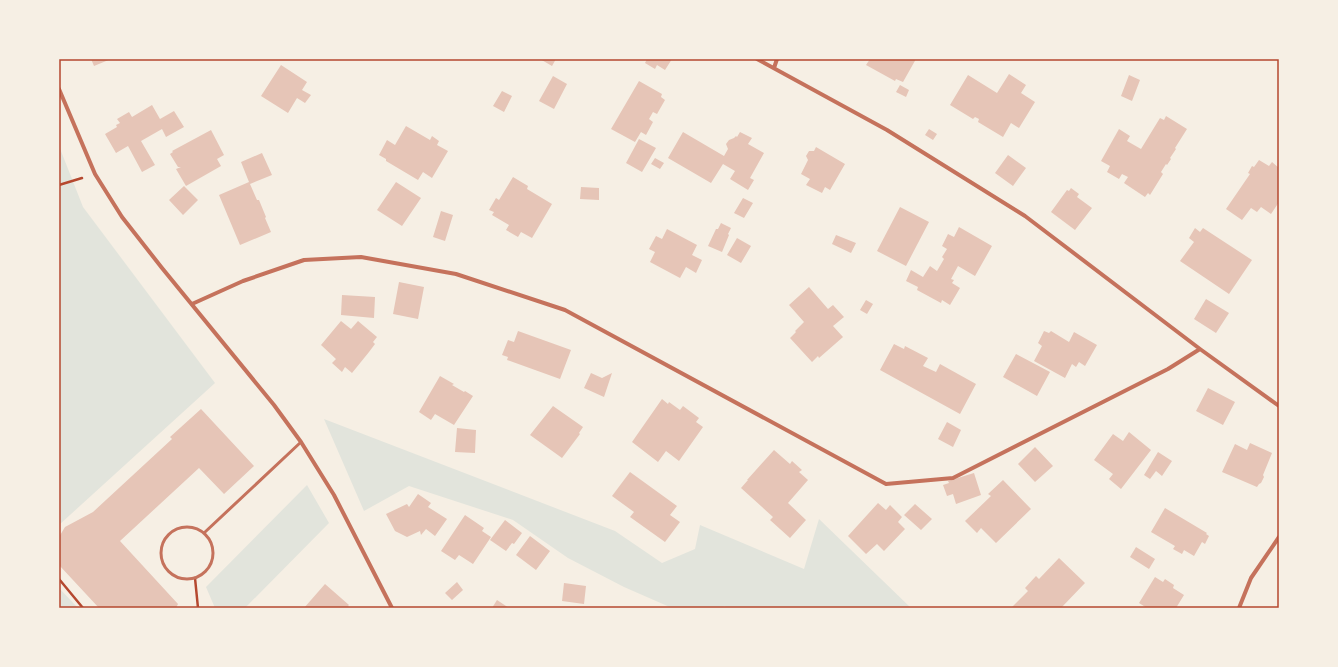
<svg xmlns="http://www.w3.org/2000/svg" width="1338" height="667" font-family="Poppins,sans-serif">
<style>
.green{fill:#e2e4dc}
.building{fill:#e6c5b7}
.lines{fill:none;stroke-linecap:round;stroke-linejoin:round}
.path{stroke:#b5482f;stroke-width:2.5}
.service{stroke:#c5725c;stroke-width:3}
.minor{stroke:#c5725c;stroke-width:4}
.neatline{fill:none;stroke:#b5482f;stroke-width:1.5}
</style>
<rect width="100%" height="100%" fill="#f6efe4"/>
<path class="green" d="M 59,146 L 83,207 L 215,383 L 59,525 Z
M 324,419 L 615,531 L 662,563 L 695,549 L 700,525 L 804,569 L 819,519 L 911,608 L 728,608 L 724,606 L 723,608 L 672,608 L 624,587 L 568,558 L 513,520 L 409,486 L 364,511 Z
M 307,485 L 329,523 L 245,608 L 215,608 L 206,587 Z
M 59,588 L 78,608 L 59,608 Z"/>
<path class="building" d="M 91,59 L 111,59 L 94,66 Z
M 540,59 L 556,59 L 552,66 Z
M 647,59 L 672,59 L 665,70 L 657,65 L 655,69 L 645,63 Z
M 870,59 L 916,59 L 903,82 L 896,79 L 895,81 L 866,65 Z
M 281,65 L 307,82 L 302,90 L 311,95 L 305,103 L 297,98 L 288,113 L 261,96 Z
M 1009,74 L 1026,85 L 1021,93 L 1035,102 L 1019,128 L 1011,123 L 1003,137 L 978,122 L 979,119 L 975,117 L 973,119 L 950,105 L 968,75 L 997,93 Z
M 1129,75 L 1140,80 L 1132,101 L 1121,96 Z
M 553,76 L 567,84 L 554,109 L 539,101 Z
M 639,81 L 662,94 L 661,97 L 665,100 L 657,114 L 653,112 L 649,119 L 653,122 L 646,135 L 641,132 L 635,142 L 611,129 Z
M 900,85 L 909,90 L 906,97 L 896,92 Z
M 502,91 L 512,96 L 504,112 L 493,106 Z
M 152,105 L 160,119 L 174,111 L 184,127 L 166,137 L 162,129 L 141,141 L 155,165 L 142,172 L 128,146 L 116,153 L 105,134 L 117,127 L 116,125 L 120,123 L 117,119 L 129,112 L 132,117 Z
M 1166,116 L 1187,129 L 1175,148 L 1176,149 L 1170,158 L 1171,159 L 1167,165 L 1166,164 L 1161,172 L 1163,174 L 1150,195 L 1148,193 L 1145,197 L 1124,183 L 1128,177 L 1122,174 L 1119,179 L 1107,172 L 1110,166 L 1101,161 L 1119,129 L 1130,136 L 1127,141 L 1141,149 L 1160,118 L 1164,120 Z
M 406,126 L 430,140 L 432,136 L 439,141 L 437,145 L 448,151 L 432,178 L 423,172 L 418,180 L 386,161 L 386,159 L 379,155 L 387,140 L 395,145 Z
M 929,129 L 937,134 L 933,140 L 925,135 Z
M 211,130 L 224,155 L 217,159 L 221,166 L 186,186 L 176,169 L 181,167 L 178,167 L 170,154 L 173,152 L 172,151 Z
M 683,132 L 724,156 L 728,149 L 726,144 L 729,140 L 734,138 L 736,136 L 737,137 L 740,132 L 752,138 L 748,144 L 764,153 L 750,178 L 754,180 L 748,190 L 730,179 L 735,171 L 723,164 L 711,183 L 668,158 Z
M 639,139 L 656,148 L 642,172 L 626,163 Z
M 816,147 L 845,164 L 830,190 L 825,187 L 822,193 L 806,185 L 810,179 L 801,174 L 808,160 L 806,156 L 809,151 L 814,151 Z
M 262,153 L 272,175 L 250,184 L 257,200 L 259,200 L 266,217 L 265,218 L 271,232 L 240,245 L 219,195 L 249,182 L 241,162 Z
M 1008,155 L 1026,168 L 1013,186 L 995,173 Z
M 655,158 L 664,163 L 660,169 L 651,164 Z
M 1259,160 L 1269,166 L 1272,162 L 1279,168 L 1279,202 L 1271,214 L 1261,207 L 1257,212 L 1251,208 L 1242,220 L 1226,209 L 1250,174 L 1248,173 L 1252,166 L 1254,167 Z
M 513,177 L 528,186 L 527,189 L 552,204 L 532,238 L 521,232 L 518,237 L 506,230 L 509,225 L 492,215 L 494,212 L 489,210 L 496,198 L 499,200 Z
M 396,182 L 421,198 L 402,226 L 377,210 Z
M 184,186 L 198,200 L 183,215 L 169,200 Z
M 581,187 L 599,188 L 599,200 L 580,199 Z
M 1071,188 L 1079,194 L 1077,197 L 1092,208 L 1075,230 L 1051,212 L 1067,190 L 1069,191 Z
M 743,198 L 753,203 L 744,218 L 734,213 Z
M 900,207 L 929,222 L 906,266 L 877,251 Z
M 441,211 L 453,215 L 445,241 L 433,237 Z
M 721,223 L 731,228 L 728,234 L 729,235 L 722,252 L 708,246 L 716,229 L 718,229 Z
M 959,227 L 992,246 L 975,276 L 958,266 L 951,279 L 954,280 L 952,283 L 960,288 L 950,305 L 942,300 L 941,303 L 917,290 L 918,287 L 906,281 L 911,270 L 923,277 L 930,266 L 937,271 L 944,259 L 942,257 L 947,249 L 942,246 L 948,234 L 954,237 Z
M 1195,228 L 1200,232 L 1203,228 L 1252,260 L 1229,294 L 1180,261 L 1194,242 L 1189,238 Z
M 667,229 L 697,245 L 692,255 L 702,260 L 696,273 L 686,267 L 680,278 L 650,262 L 655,252 L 649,249 L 656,236 L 662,239 Z
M 836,235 L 856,243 L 851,253 L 832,244 Z
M 737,238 L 751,246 L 741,263 L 727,255 Z
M 399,282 L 424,287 L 418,319 L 393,314 Z
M 809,287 L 828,309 L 833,305 L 844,317 L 833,326 L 843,337 L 819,358 L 818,356 L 812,362 L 790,338 L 796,332 L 795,331 L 804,322 L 789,305 Z
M 342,295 L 375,297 L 374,318 L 341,315 Z
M 1206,299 L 1229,313 L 1216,333 L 1194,319 Z
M 866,300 L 873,304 L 867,314 L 860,310 Z
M 341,321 L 351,329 L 358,321 L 377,337 L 373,342 L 375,344 L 369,352 L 352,373 L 345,367 L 342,372 L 332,363 L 336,359 L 321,345 Z
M 518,331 L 571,350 L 560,379 L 507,360 L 508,357 L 502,355 L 508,340 L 514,342 Z
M 1044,331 L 1049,333 L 1051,331 L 1069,342 L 1074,332 L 1097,345 L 1085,366 L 1079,362 L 1076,367 L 1072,364 L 1065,378 L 1034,361 L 1042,346 L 1038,343 Z
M 894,344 L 904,349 L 905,346 L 928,358 L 923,366 L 936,372 L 940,364 L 976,384 L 960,414 L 880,370 Z
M 1016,354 L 1050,372 L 1037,396 L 1003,377 Z
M 591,373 L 602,378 L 612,373 L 604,397 L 584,388 Z
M 440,376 L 454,384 L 452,385 L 464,392 L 465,391 L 473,396 L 454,425 L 435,414 L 431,420 L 419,412 Z
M 1208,388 L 1235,402 L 1223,425 L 1196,411 Z
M 662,399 L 668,404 L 669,402 L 680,410 L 683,406 L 699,418 L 696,422 L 703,427 L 679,461 L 666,451 L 658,462 L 632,442 Z
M 553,406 L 583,427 L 579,433 L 580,434 L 562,458 L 530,435 Z
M 201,409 L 254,466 L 224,494 L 199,468 L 120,541 L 178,604 L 176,608 L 99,608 L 59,565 L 59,537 L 65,527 L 93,512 L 172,439 L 170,437 Z
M 947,422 L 961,430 L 953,447 L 938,439 Z
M 457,428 L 476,430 L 475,453 L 455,452 Z
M 1129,432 L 1151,450 L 1121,489 L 1109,479 L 1113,474 L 1094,460 L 1113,434 L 1123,441 Z
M 1250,443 L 1272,453 L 1263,475 L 1264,477 L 1261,483 L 1259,484 L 1257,487 L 1222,472 L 1235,444 L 1247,450 Z
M 1035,447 L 1053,466 L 1035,482 L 1018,464 Z
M 774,450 L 790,464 L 792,461 L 802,470 L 799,472 L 808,480 L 788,503 L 806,520 L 790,538 L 770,520 L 773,517 L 741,488 L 748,480 L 747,480 Z
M 1158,452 L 1172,461 L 1162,476 L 1156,471 L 1150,479 L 1144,475 Z
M 630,472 L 677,506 L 670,515 L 680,522 L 665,542 L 630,517 L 634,512 L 612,496 Z
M 974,473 L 981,495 L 956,504 L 953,494 L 947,496 L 943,485 L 949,483 L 948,481 Z
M 1003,480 L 1031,509 L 996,543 L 981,528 L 977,533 L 965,521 L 991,496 L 988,494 Z
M 418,494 L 431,503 L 428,507 L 447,519 L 435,536 L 426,529 L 421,535 L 420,531 L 407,537 L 395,531 L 386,514 L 407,504 L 409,507 Z
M 878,503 L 886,510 L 890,505 L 902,517 L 898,522 L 905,529 L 884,551 L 877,544 L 866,554 L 848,536 Z
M 915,504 L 932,519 L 921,530 L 904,515 Z
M 1165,508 L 1207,533 L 1206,534 L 1209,536 L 1205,544 L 1202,542 L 1194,556 L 1184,550 L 1182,554 L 1173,549 L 1175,546 L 1151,532 Z
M 465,515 L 484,528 L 482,531 L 491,537 L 473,564 L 459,555 L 455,560 L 441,551 Z
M 505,520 L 522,533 L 514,544 L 512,543 L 506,551 L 490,540 Z
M 530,536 L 550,551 L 536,570 L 516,555 Z
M 1136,547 L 1155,559 L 1149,569 L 1130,557 Z
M 1059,558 L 1085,583 L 1061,608 L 1013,608 L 1012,607 L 1028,591 L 1025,588 L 1036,576 L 1039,579 Z
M 1155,577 L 1163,582 L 1165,579 L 1174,585 L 1173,588 L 1184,595 L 1176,608 L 1147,608 L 1139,603 Z
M 457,582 L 463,590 L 452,600 L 445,593 Z
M 564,583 L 586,586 L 584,604 L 562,601 Z
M 325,584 L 349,605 L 348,606 L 350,608 L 304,608 Z
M 497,600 L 509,608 L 492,608 Z"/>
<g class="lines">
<path class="path" d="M 59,185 L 82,178
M 195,578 L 198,608
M 59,579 L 83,608"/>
<path class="service" d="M161 553a26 26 0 1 1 52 0a26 26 0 1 1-52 0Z
M 204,533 L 301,442"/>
<path class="minor" d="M 757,59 L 887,130 L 1025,216 L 1200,349 L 1279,406
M 774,68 L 777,59
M 59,89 L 95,174 L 122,217 L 162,268 L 274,405 L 301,442 L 334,495 L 392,608
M 192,304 L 243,281 L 304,260 L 361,257 L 456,274 L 565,310 L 886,484 L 953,478 L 1168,369 L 1200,349
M 1239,608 L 1251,578 L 1279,537"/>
</g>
<rect width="1338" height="667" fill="none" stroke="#f6efe4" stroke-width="120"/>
<rect x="60" y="60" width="1218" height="547" class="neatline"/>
</svg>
